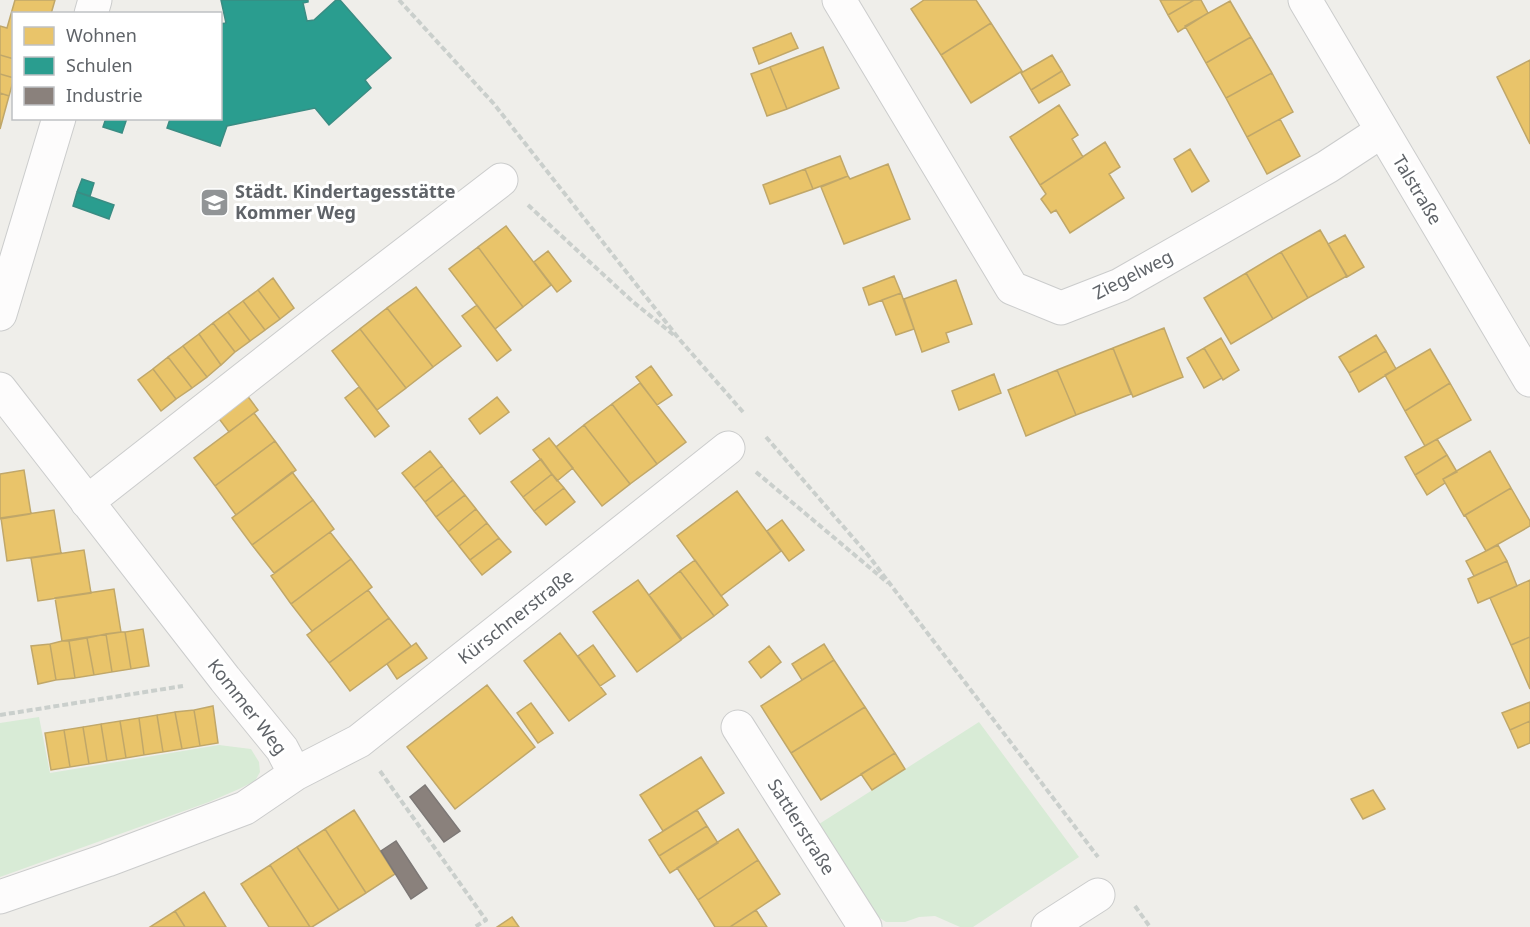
<svg xmlns="http://www.w3.org/2000/svg" width="1530" height="927" font-family="'Noto Sans',sans-serif">
<style>
.green{fill:#d8ebd6}
.homes{fill:#e9c46a;stroke:#c0a769;stroke-width:1.5}
.schools{fill:#2a9d8f;stroke:#3a8c83;stroke-width:1.5}
.industry{fill:#8a817c;stroke:#7d7876;stroke-width:1.5}
.lines{fill:none;stroke-linecap:round;stroke-linejoin:round}
.minor-casing{stroke:#cbcccc;stroke-width:35}
.path{stroke:#cacfcc;stroke-width:4;stroke-dasharray:6 3;stroke-linecap:butt}
.minor{stroke:#fdfcfc;stroke-width:33}
.labels{text-anchor:middle;stroke-width:6;stroke-linejoin:round;paint-order:stroke}
.street-label{font-size:18px;fill:#5f6368;stroke:#fff}
.poi-label{font-size:18px;font-weight:bold;fill:#5f6368;stroke:#fff;text-anchor:start}
</style>
<rect width="100%" height="100%" fill="#efeeea"/>
<path class="green" d="M 39,717 L 50,773 L 219,745 L 251,749 L 259,762 L 260,772 L 255,781 L 239,789 L 209,802 L 0,877 L 0,723 Z
M 979,722 L 1079,857 L 973,927 L 960,927 L 935,916 L 919,917 L 905,922 L 886,922 L 869,911 L 816,826 Z"/>
<path class="homes" d="M 15,0 L 55,0 L 51,14 L 14,14 L 14,59 L 0,55 L 0,26 L 7,28 Z
M 924,0 L 976,0 L 991,23 L 941,55 L 911,9 Z
M 1160,0 L 1194,0 L 1168,15 Z
M 1194,0 L 1201,0 L 1208,13 L 1178,32 L 1168,15 Z
M 1230,1 L 1251,37 L 1206,63 L 1185,26 Z
M 991,23 L 1022,71 L 971,103 L 941,55 Z
M 791,33 L 798,48 L 759,64 L 753,48 Z
M 1251,37 L 1272,73 L 1226,98 L 1206,63 Z
M 823,47 L 839,88 L 787,109 L 770,67 Z
M 0,55 L 14,59 L 14,78 L 0,74 Z
M 1052,55 L 1062,71 L 1031,90 L 1021,73 Z
M 1530,60 L 1530,144 L 1497,77 Z
M 770,67 L 787,109 L 767,116 L 751,74 Z
M 1062,71 L 1070,85 L 1039,103 L 1031,90 Z
M 1272,73 L 1293,112 L 1247,137 L 1226,98 Z
M 0,74 L 14,78 L 9,96 L 0,93 Z
M 0,93 L 9,96 L 0,129 Z
M 1059,105 L 1078,135 L 1072,139 L 1083,157 L 1040,185 L 1010,137 Z
M 1280,119 L 1300,156 L 1267,174 L 1247,137 Z
M 1105,142 L 1120,167 L 1109,174 L 1124,198 L 1070,233 L 1056,210 L 1051,213 L 1041,199 L 1046,194 L 1040,185 Z
M 1190,149 L 1209,181 L 1192,192 L 1174,159 Z
M 840,156 L 848,176 L 813,189 L 805,169 Z
M 888,164 L 910,219 L 844,244 L 821,187 L 848,176 L 850,179 Z
M 805,169 L 813,189 L 770,204 L 763,185 Z
M 506,226 L 551,285 L 523,307 L 478,247 Z
M 1320,230 L 1347,276 L 1308,298 L 1281,252 Z
M 1345,235 L 1364,267 L 1347,277 L 1328,244 Z
M 478,247 L 523,307 L 495,329 L 449,269 Z
M 548,251 L 571,281 L 557,292 L 534,262 Z
M 1281,252 L 1308,298 L 1273,319 L 1246,273 Z
M 1246,273 L 1273,319 L 1231,344 L 1204,298 Z
M 894,276 L 901,293 L 869,305 L 863,288 Z
M 273,278 L 294,308 L 280,319 L 258,290 Z
M 956,280 L 972,324 L 946,333 L 949,342 L 922,352 L 904,299 Z
M 416,287 L 461,346 L 433,367 L 387,308 Z
M 258,290 L 280,319 L 265,330 L 243,301 Z
M 901,293 L 914,329 L 896,335 L 882,300 Z
M 243,301 L 265,330 L 250,341 L 228,312 Z
M 477,305 L 511,350 L 497,361 L 462,316 Z
M 387,308 L 433,367 L 406,388 L 360,329 Z
M 228,312 L 250,341 L 235,352 L 213,323 Z
M 213,323 L 235,352 L 221,365 L 199,334 Z
M 1164,328 L 1183,377 L 1133,397 L 1113,348 Z
M 360,329 L 406,388 L 377,410 L 332,351 Z
M 199,334 L 221,365 L 207,377 L 183,346 Z
M 1376,335 L 1386,351 L 1349,373 L 1339,357 Z
M 1221,338 L 1239,370 L 1223,380 L 1204,348 Z
M 183,346 L 207,377 L 192,388 L 168,357 Z
M 1113,348 L 1131,394 L 1076,415 L 1057,370 Z
M 1204,348 L 1222,378 L 1204,388 L 1187,358 Z
M 1430,349 L 1450,383 L 1405,411 L 1385,375 Z
M 1386,351 L 1396,369 L 1359,392 L 1349,373 Z
M 168,357 L 192,388 L 176,399 L 153,369 Z
M 651,366 L 672,395 L 657,405 L 636,377 Z
M 153,369 L 176,399 L 161,411 L 138,380 Z
M 1057,370 L 1076,415 L 1026,436 L 1008,390 Z
M 994,374 L 1001,393 L 959,410 L 952,391 Z
M 640,383 L 686,442 L 657,464 L 612,404 Z
M 1450,383 L 1471,420 L 1425,446 L 1405,411 Z
M 359,387 L 389,426 L 375,437 L 345,398 Z
M 246,394 L 258,410 L 229,432 L 217,416 Z
M 497,397 L 509,412 L 480,434 L 469,419 Z
M 612,404 L 657,464 L 630,484 L 584,425 Z
M 254,413 L 275,441 L 215,486 L 194,458 Z
M 584,425 L 630,484 L 602,506 L 556,447 Z
M 549,438 L 573,468 L 557,481 L 533,450 Z
M 1437,439 L 1447,455 L 1415,475 L 1405,457 Z
M 275,441 L 296,470 L 236,515 L 215,486 Z
M 430,451 L 442,466 L 414,488 L 402,473 Z
M 1490,451 L 1511,488 L 1464,516 L 1443,479 Z
M 1447,455 L 1457,472 L 1443,479 L 1445,483 L 1427,495 L 1415,475 Z
M 541,459 L 552,474 L 523,497 L 511,482 Z
M 442,466 L 453,480 L 425,502 L 414,488 Z
M 24,470 L 31,514 L 0,519 L 0,474 Z
M 292,472 L 313,500 L 252,545 L 232,518 Z
M 552,474 L 564,488 L 534,511 L 523,497 Z
M 453,480 L 465,495 L 436,517 L 425,502 Z
M 564,488 L 575,502 L 546,525 L 534,511 Z
M 1511,488 L 1530,521 L 1530,526 L 1486,551 L 1465,515 Z
M 737,491 L 781,551 L 721,596 L 677,536 Z
M 465,495 L 476,509 L 448,532 L 436,517 Z
M 313,500 L 334,529 L 274,573 L 252,545 Z
M 476,509 L 487,523 L 459,546 L 448,532 Z
M 54,510 L 61,553 L 7,561 L 1,518 Z
M 782,520 L 804,550 L 789,561 L 767,531 Z
M 487,523 L 499,538 L 470,560 L 459,546 Z
M 330,532 L 351,559 L 291,604 L 271,576 Z
M 499,538 L 511,552 L 482,575 L 470,560 Z
M 1498,545 L 1507,561 L 1474,576 L 1466,561 Z
M 84,550 L 91,593 L 38,601 L 31,558 Z
M 351,559 L 372,587 L 312,631 L 291,604 Z
M 695,560 L 728,605 L 714,616 L 680,571 Z
M 1507,561 L 1517,586 L 1478,603 L 1468,579 Z
M 680,571 L 714,616 L 682,639 L 649,595 Z
M 638,580 L 681,640 L 637,672 L 593,612 Z
M 1530,580 L 1530,637 L 1511,645 L 1490,598 Z
M 114,589 L 121,632 L 62,641 L 55,598 Z
M 368,590 L 389,618 L 329,663 L 307,635 Z
M 389,618 L 411,646 L 350,691 L 329,663 Z
M 143,629 L 149,666 L 131,669 L 125,632 Z
M 121,632 L 125,632 L 131,669 L 112,672 L 106,634 Z
M 560,633 L 606,694 L 569,721 L 524,661 Z
M 106,634 L 112,672 L 94,675 L 87,638 Z
M 1530,637 L 1530,689 L 1511,645 Z
M 87,638 L 94,675 L 75,678 L 69,641 Z
M 62,641 L 69,641 L 75,678 L 56,680 L 50,644 Z
M 416,643 L 427,658 L 397,679 L 387,664 Z
M 50,644 L 56,680 L 38,684 L 31,646 Z
M 824,644 L 834,660 L 802,680 L 792,664 Z
M 593,645 L 615,676 L 600,686 L 578,656 Z
M 769,646 L 781,662 L 761,678 L 749,662 Z
M 834,660 L 865,707 L 791,753 L 761,706 Z
M 487,685 L 535,747 L 455,809 L 407,747 Z
M 1530,702 L 1530,721 L 1510,730 L 1502,713 Z
M 531,703 L 553,733 L 538,743 L 517,713 Z
M 213,706 L 218,743 L 200,746 L 194,710 Z
M 865,707 L 895,753 L 821,800 L 791,753 Z
M 194,710 L 200,746 L 182,749 L 175,712 Z
M 175,712 L 182,749 L 163,752 L 157,715 Z
M 157,715 L 163,752 L 144,755 L 139,718 Z
M 139,718 L 144,755 L 126,758 L 120,721 Z
M 120,721 L 126,758 L 107,761 L 101,724 Z
M 1530,721 L 1530,743 L 1518,748 L 1510,730 Z
M 101,724 L 107,761 L 89,764 L 83,727 Z
M 83,727 L 89,764 L 70,767 L 64,730 Z
M 64,730 L 70,767 L 51,770 L 45,733 Z
M 895,753 L 905,769 L 872,790 L 861,774 Z
M 701,757 L 724,793 L 663,831 L 640,795 Z
M 1373,790 L 1385,809 L 1363,819 L 1351,799 Z
M 354,810 L 395,874 L 366,893 L 325,829 Z
M 697,810 L 707,826 L 659,856 L 649,840 Z
M 707,826 L 718,843 L 670,873 L 659,856 Z
M 325,829 L 366,893 L 339,910 L 297,847 Z
M 738,829 L 758,860 L 698,900 L 677,868 Z
M 297,847 L 339,910 L 312,927 L 310,927 L 270,865 Z
M 758,860 L 780,894 L 730,927 L 715,927 L 698,900 Z
M 270,865 L 310,927 L 269,927 L 241,884 Z
M 204,892 L 226,927 L 185,927 L 175,911 Z
M 756,910 L 767,927 L 730,927 Z
M 175,911 L 185,927 L 150,927 Z
M 512,917 L 519,927 L 497,927 Z"/>
<path class="schools" d="M 221,0 L 308,0 L 308,2 L 303,3 L 307,21 L 314,20 L 336,0 L 340,0 L 391,58 L 365,80 L 371,88 L 329,125 L 315,108 L 227,126 L 220,146 L 167,128 L 170,119 L 168,118 L 220,118 L 220,24 L 226,23 Z
M 106,118 L 127,118 L 122,133 L 103,127 Z
M 82,179 L 94,183 L 90,196 L 77,192 Z
M 77,192 L 114,205 L 109,219 L 73,206 Z"/>
<path class="industry" d="M 425,785 L 460,831 L 444,842 L 410,797 Z
M 396,841 L 427,888 L 411,899 L 381,851 Z"/>
<g class="lines">
<defs>
<path id="minor" d="M 839,0 L 1012,288 L 1061,308 L 1120,285 L 1327,167 L 1382,131
M 1305,0 L 1530,380
M 91,14 L 95,0
M 0,314 L 59,118
M 0,389 L 225,679 L 282,749 L 295,774 L 245,808 L 107,860 L 0,897
M 87,502 L 319,320 L 501,180
M 738,727 L 865,927
M 295,774 L 359,741 L 728,448
M 1048,927 L 1098,895"/>
</defs>
<use href="#minor" class="minor-casing"/>
<path class="path" d="M 399,0 L 494,104 L 680,340 L 743,412
M 528,205 L 632,301 L 675,336
M 766,437 L 868,555 L 1098,857
M 756,472 L 888,583
M 0,715 L 183,686
M 380,771 L 486,920 L 475,927
M 1135,906 L 1150,927"/>
<use href="#minor" class="minor"/>
</g>
<defs>
<symbol id="school-square" viewBox="-11 -11 22 22"><rect x="-9" y="-9" width="18" height="18" rx="4" fill="#919496" stroke="#fff"/><path d="M0-5L7-2L0 1L-7-2ZM-4 1L0 2.5L4 1V4Q0 6-4 4Z" fill="#fff"/></symbol>
</defs>
<g fill-rule="evenodd">
<use href="#school-square" x="198" y="186" width="33" height="33"/>
</g>
<g class="labels">
<g class="street-label">
<text transform="translate(1417 190) rotate(59)" y="6">Talstraße</text>
<text transform="translate(1133 275) rotate(-27)" y="6">Ziegelweg</text>
<text transform="translate(516 617) rotate(-38)" y="6">Kürschnerstraße</text>
<text transform="translate(247 707) rotate(52)" y="6">Kommer Weg</text>
<text transform="translate(801 827) rotate(58)" y="6">Sattlerstraße</text>
</g>
<g class="poi-label">
<text x="235" y="198">Städt. Kindertagesstätte<tspan x="235" dy="21">Kommer Weg</tspan></text>
</g>
</g>
<rect x="12" y="12" width="210" height="108" fill="#ffffff" stroke="#bfc1c3" stroke-width="1.5"/>
<rect x="24" y="27" width="30" height="18" fill="#e9c46a" stroke="#bfc1c3" stroke-width="1.5"/>
<text x="66" y="42" font-size="18" fill="#5f6368">Wohnen</text>
<rect x="24" y="57" width="30" height="18" fill="#2a9d8f" stroke="#bfc1c3" stroke-width="1.5"/>
<text x="66" y="72" font-size="18" fill="#5f6368">Schulen</text>
<rect x="24" y="87" width="30" height="18" fill="#8a817c" stroke="#bfc1c3" stroke-width="1.5"/>
<text x="66" y="102" font-size="18" fill="#5f6368">Industrie</text>
</svg>
